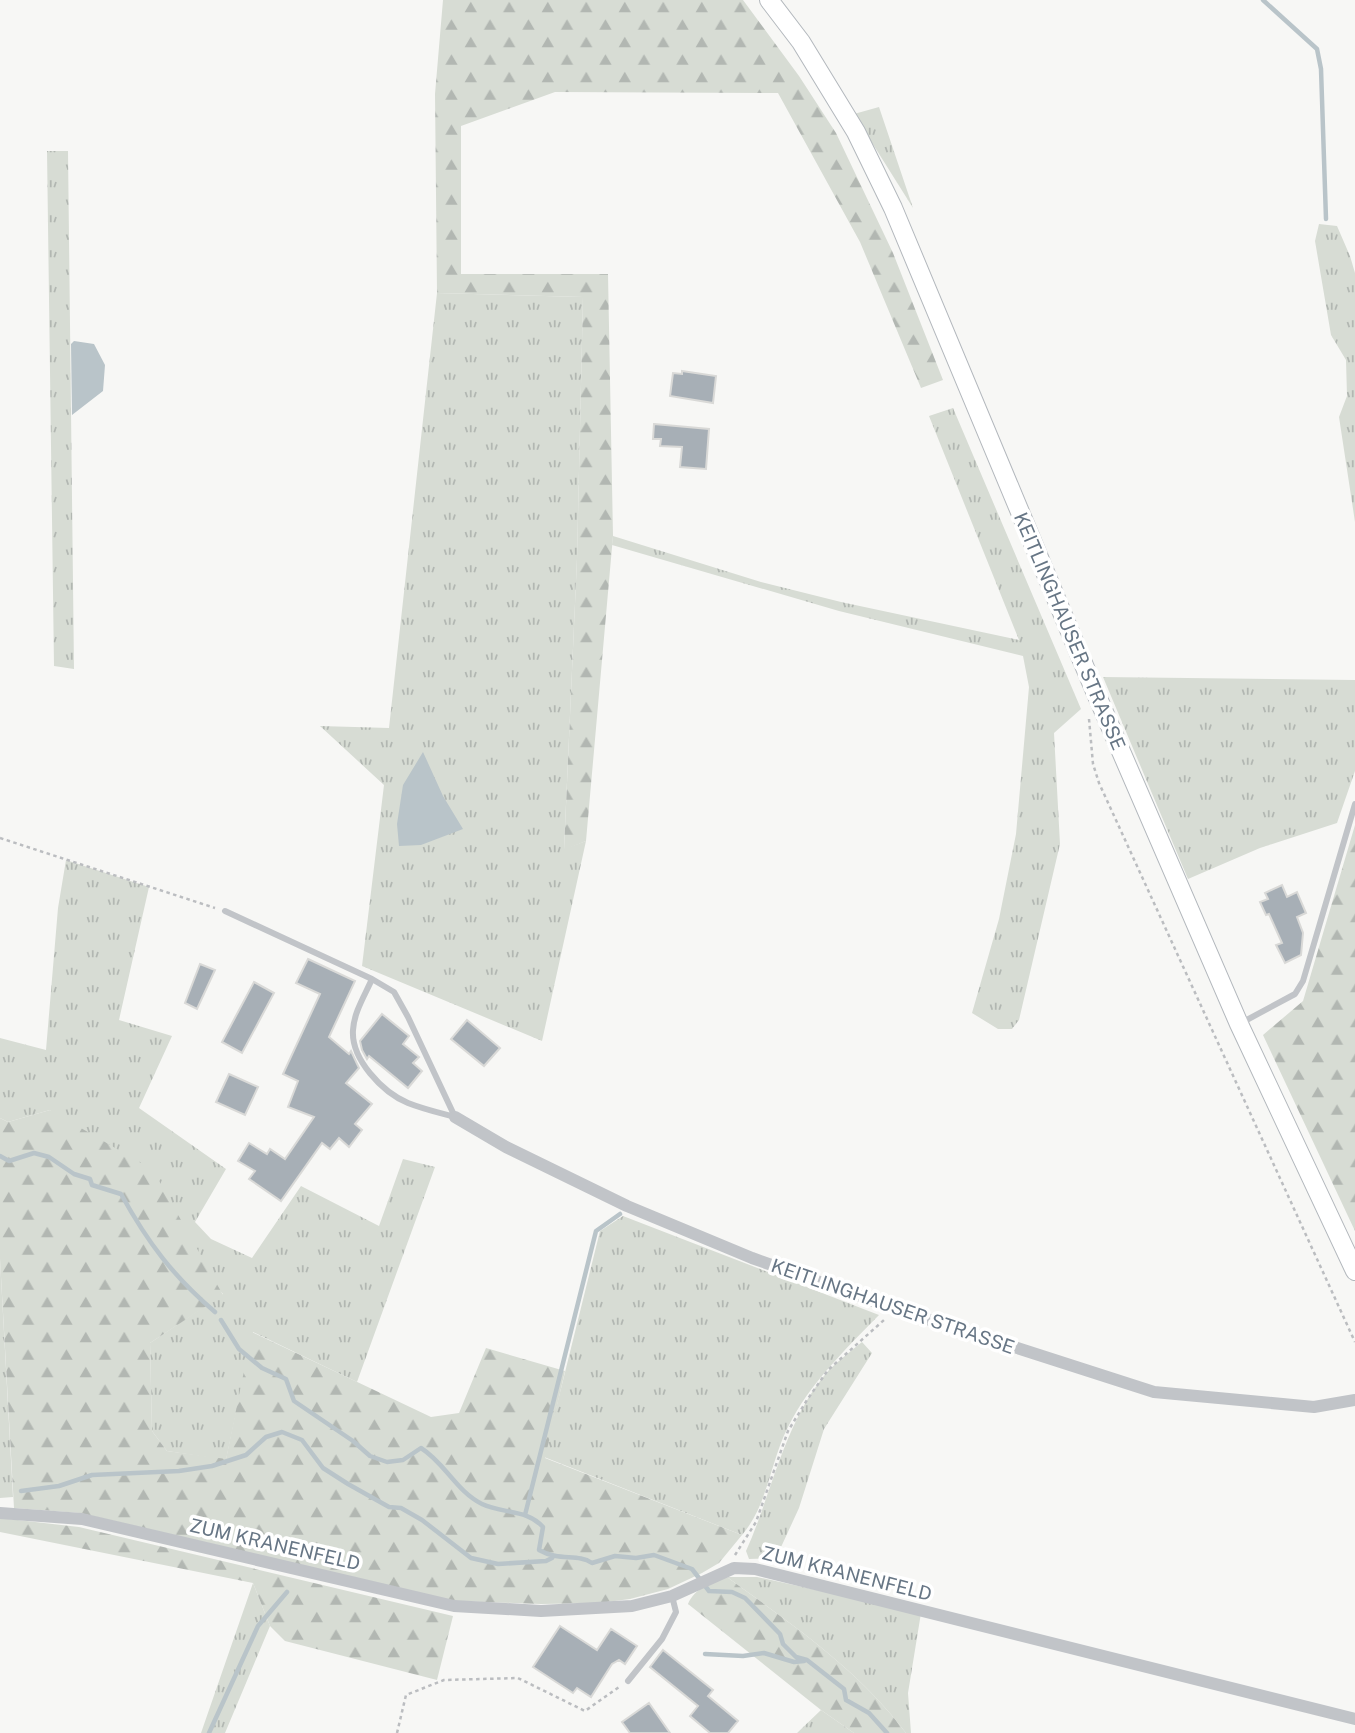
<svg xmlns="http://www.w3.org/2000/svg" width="1355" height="1733" font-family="'Public Sans',sans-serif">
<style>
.grass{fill:url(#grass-tufts)}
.forest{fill:url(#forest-firs)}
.water{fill:#b9c4c9}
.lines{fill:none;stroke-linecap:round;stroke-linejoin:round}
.stream{stroke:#b9c4c9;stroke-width:4.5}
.building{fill:#a7afb6;stroke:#d9d9d7;stroke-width:2}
.secondary-casing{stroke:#b3b8bd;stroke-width:20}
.path{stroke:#bbbdc0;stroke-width:2.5;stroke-dasharray:3.5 3.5;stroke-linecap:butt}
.service{stroke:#c1c4c8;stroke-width:6}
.minor{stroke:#c1c4c8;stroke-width:12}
.secondary{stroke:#fff;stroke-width:18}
.labels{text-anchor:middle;stroke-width:7;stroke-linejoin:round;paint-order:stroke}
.street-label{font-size:19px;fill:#677685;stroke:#fff}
</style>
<defs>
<pattern id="grass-tufts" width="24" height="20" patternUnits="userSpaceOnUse" patternTransform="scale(1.75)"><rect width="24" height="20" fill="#d7dcd4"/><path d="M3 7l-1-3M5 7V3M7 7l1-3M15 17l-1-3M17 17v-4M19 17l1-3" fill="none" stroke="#b2b7b2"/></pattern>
<pattern id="forest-firs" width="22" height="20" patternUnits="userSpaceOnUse" patternTransform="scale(1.75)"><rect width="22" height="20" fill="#d7dcd4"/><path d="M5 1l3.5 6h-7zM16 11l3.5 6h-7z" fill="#b2b7b2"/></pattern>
</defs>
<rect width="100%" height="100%" fill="#f7f7f5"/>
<path class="grass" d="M 879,107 L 913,208 L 854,114 Z
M 47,151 L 68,151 L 74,669 L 54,666 Z
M 1319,224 L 1337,226 L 1350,256 L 1355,273 L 1355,522 L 1339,417 L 1347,396 L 1346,360 L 1331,335 L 1315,241 Z
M 437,293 L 583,297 L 577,559 L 564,849 L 586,841 L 542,1041 L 362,966 L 384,785 L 320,726 L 389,728 Z
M 953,408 L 1081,709 L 1054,733 L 1060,844 L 1019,1020 L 1012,1029 L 998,1029 L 972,1013 L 999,919 L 1016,834 L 1029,687 L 1023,656 L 839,611 L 612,545 L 613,536 L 761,582 L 841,602 L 1019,640 L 929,416 Z
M 1103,677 L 1355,680 L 1355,771 L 1337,823 L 1260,848 L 1188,879 Z
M 66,860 L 149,887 L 119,1020 L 172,1036 L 139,1108 L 226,1169 L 195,1222 L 211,1239 L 252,1258 L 301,1186 L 379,1226 L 403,1159 L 435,1167 L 357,1382 L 253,1332 L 226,1460 L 167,1451 L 152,1431 L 150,1343 L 223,1294 L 50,1110 L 8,1122 L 0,1118 L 0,1038 L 46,1050 L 58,908 Z
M 623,1216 L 879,1315 C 845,1350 810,1383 788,1427 C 770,1462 768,1505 742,1535 L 544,1457 L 600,1231 Z
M 0,1259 L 13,1497 L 0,1498 Z
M 862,1342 L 872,1353 L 824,1429 L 799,1508 L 776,1558 L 749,1559 L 746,1551 C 773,1491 784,1421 829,1370 C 839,1360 851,1351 862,1342 Z
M 727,1577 L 757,1577 L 921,1613 L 908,1693 L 911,1733 L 906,1733 C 858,1669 790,1623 727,1577 Z
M 253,1583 L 270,1626 L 225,1733 L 201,1733 Z
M 821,1710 L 854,1733 L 797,1733 Z"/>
<path class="forest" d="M 443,0 L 743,0 L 799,76 L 836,133 L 893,253 L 943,380 L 921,388 L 860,242 L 778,93 L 555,92 L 461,126 L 461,274 L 608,274 L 613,536 L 586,841 L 564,850 L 577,559 L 583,297 L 437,293 L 435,94 Z
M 1355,825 L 1355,1231 L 1263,1035 L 1303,1001 Z
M 50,1110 L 153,1170 L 223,1295 L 150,1343 L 152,1431 L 167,1451 L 226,1459 L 252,1332 L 431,1417 L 459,1413 L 486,1348 L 565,1371 L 545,1458 L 742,1535 L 719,1563 L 702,1573 L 668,1589 L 630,1599 L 599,1603 L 541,1604 L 455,1601 L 80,1513 L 14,1508 L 0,1259 L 0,1118 L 8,1122 Z
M 0,1518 L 79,1527 L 453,1616 L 437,1680 L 285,1641 L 270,1626 L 253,1583 L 0,1532 Z
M 727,1577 C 790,1623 858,1669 906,1733 L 854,1733 L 821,1710 L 688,1604 C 695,1588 711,1582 727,1577 Z"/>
<path class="water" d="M 74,341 L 94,344 L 105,365 L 103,391 L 72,415 L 71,344 Z
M 423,752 L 443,796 L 463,829 L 421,845 L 399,846 L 397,824 L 403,785 Z"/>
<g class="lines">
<path class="stream" d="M 1263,0 L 1317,49 L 1321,69 L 1326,219
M 0,1156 L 9,1161 L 34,1153 L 49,1157 L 74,1174 L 90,1179 L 92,1185 L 121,1194 C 148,1243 173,1276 215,1312
M 221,1320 L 239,1349 L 262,1368 L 286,1379 L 294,1401 L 353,1441 L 370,1456 L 387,1462 L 403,1460 L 421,1448 C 445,1463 456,1491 482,1504 C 503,1514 527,1509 543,1527 L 539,1550 C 560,1562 577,1553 592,1563 L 615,1556 L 636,1558 L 654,1555 L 692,1569 L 709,1591 L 732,1592 L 745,1598 L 780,1634 L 783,1644 L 796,1657 L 807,1660 L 844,1689 L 846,1700 L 869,1713 L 887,1733
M 21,1491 L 59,1486 L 92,1475 L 179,1471 L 212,1466 L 246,1455 L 266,1437 L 282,1432 L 302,1440 L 323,1468 L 348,1484 L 389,1507 L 401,1508 L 422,1520 L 471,1558 L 498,1564 L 546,1561 L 552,1558
M 525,1515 L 596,1231 L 620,1214
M 705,1654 L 743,1656 L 764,1653 L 794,1662 L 804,1661
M 209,1733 L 258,1626 L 287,1592"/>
</g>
<path class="building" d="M 682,371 L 716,376 L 713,403 L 670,396 L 673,373 L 682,374 Z
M 654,424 L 709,429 L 706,469 L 680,467 L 682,447 L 660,446 L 661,439 L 653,439 Z
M 1282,885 L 1287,897 L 1297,892 L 1306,913 L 1297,917 L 1303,933 L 1301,955 L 1285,963 L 1276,945 L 1282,943 L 1269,914 L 1266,915 L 1260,902 L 1268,899 L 1265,893 Z
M 308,959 L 355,981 L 329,1037 L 349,1054 L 351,1051 L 359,1068 L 346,1083 L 372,1104 L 355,1124 L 362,1130 L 349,1147 L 339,1138 L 330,1149 L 322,1143 L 281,1201 L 249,1179 L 255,1171 L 238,1161 L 249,1143 L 267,1154 L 270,1149 L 285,1159 L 314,1117 L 288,1107 L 298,1081 L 283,1074 L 320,994 L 296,983 Z
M 200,964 L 215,970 L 197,1009 L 185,1003 Z
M 254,982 L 274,993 L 242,1053 L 222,1042 Z
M 382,1014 L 409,1036 L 403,1044 L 419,1057 L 413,1063 L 422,1071 L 408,1088 L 369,1056 L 367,1059 L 362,1050 L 360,1041 Z
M 467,1020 L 500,1048 L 484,1066 L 451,1039 Z
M 229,1074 L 258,1087 L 245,1115 L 216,1102 Z
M 560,1626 L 597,1650 L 611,1629 L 637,1646 L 625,1664 L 619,1660 L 612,1664 L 591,1697 L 577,1688 L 573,1693 L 533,1667 Z
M 663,1650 L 713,1690 L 708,1696 L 738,1721 L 728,1733 L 710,1733 L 690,1716 L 698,1706 L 650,1667 Z
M 649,1703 L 670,1733 L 630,1733 L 622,1722 Z"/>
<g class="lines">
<defs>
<path id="secondary" d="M 769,0 L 801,42 L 856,132 L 893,208 L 1091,682 L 1239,1024 L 1355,1271"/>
</defs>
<use href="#secondary" class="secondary-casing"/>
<path class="path" d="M 1089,719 L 1093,764 L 1099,783 L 1355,1342
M 0,838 L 215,908
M 735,1555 L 756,1522 L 788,1431 L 807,1400 L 828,1370 L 884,1320
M 397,1733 L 406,1695 L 444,1680 L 518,1678 L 585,1711 L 619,1687"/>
<path class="service" d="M 225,911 L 372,979 L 394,992 L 408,1017 L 455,1117
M 372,979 C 365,995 354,1012 353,1030 C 351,1059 382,1092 408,1103 C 423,1109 440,1113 455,1117
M 1241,1023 L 1295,994 L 1303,981 L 1355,804
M 628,1681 L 662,1639 L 676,1612 L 672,1596"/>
<path class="minor" d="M 455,1117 L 506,1147 L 627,1206 L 752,1258 L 896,1309 L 1154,1392 L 1314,1407 L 1355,1400
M 0,1513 L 82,1519 L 454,1606 L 541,1611 L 632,1606 L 672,1596 L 734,1568 L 755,1569 L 1355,1719"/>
<use href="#secondary" class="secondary"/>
</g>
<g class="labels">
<g class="street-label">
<text transform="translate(1070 631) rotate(67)" y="7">KEITLINGHAUSER STRASSE</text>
<text transform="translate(893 1306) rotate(19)" y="7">KEITLINGHAUSER STRASSE</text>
<text transform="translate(275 1544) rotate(13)" y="7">ZUM KRANENFELD</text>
<text transform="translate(847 1573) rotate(14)" y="7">ZUM KRANENFELD</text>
</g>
</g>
</svg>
